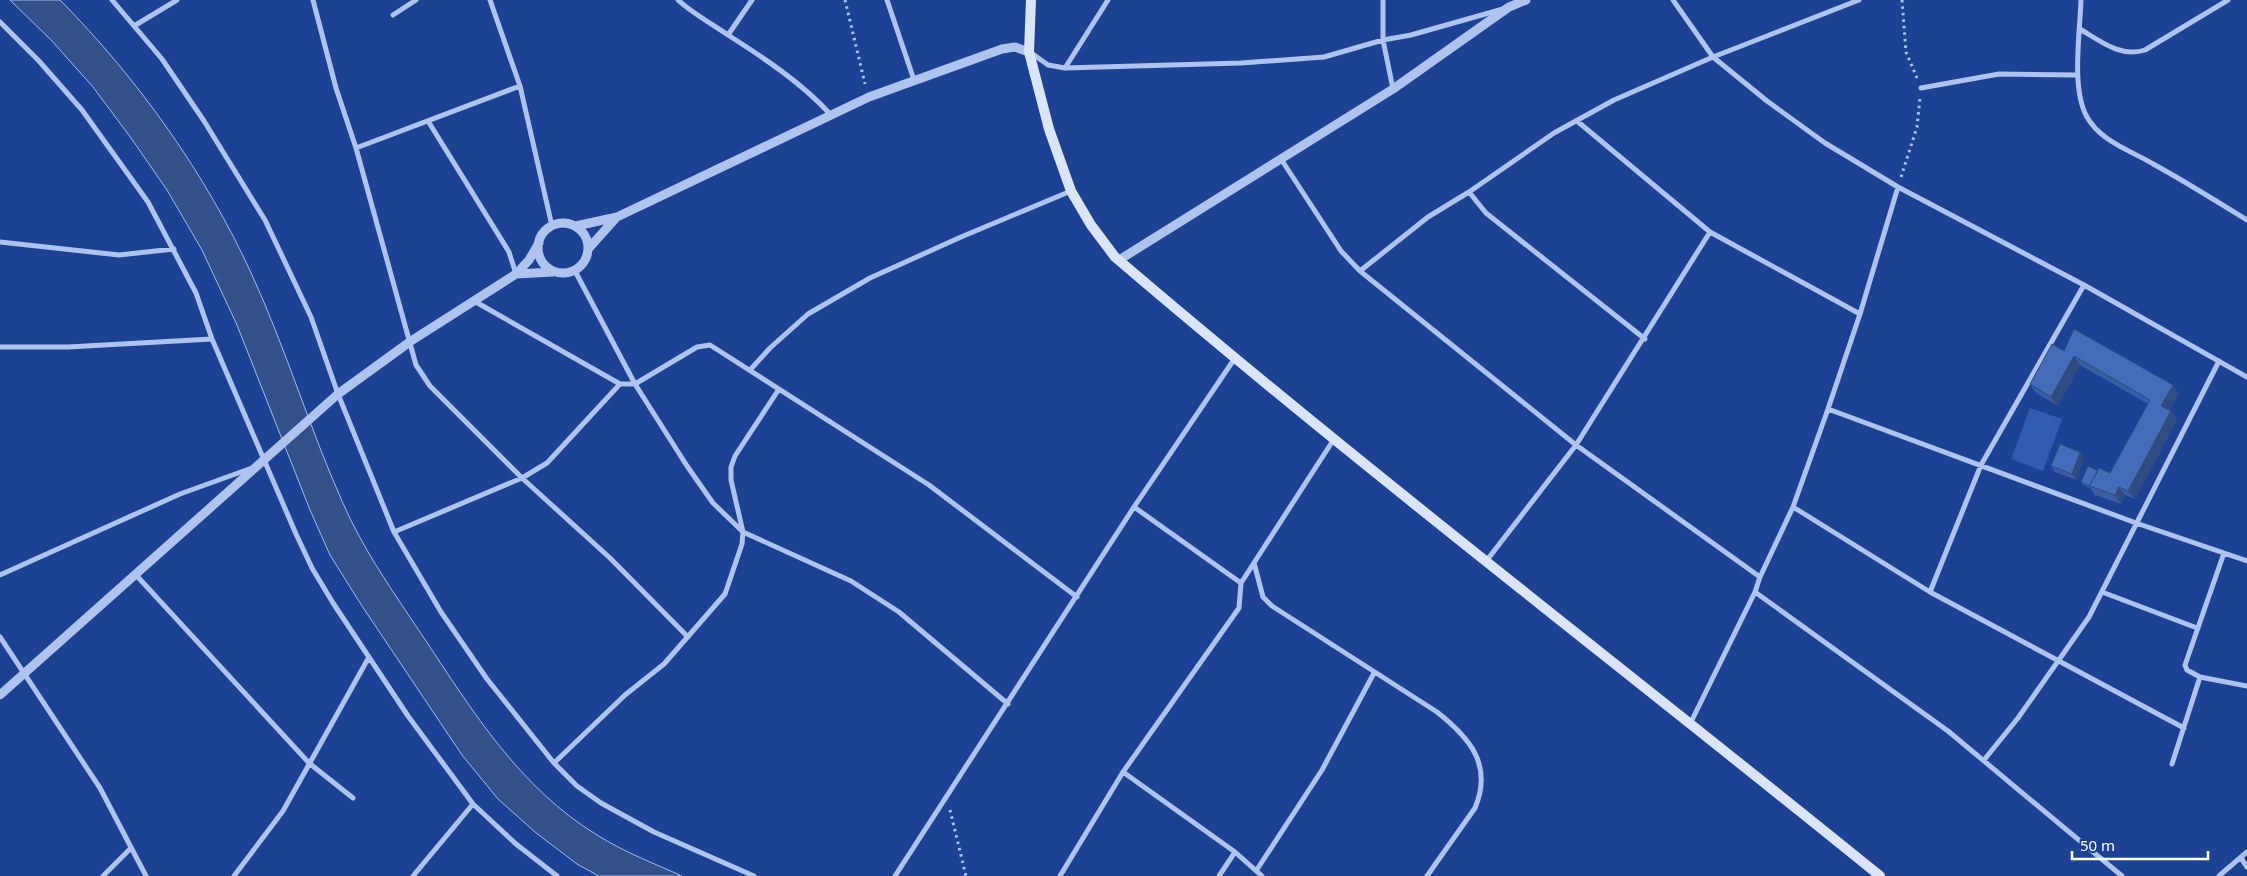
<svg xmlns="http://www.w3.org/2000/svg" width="2247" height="876" font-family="'Noto Sans',sans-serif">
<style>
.green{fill:#305bb1}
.water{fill:#34508b;stroke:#a1bcf0}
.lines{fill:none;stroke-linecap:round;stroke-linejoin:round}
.path{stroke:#aec3ee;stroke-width:3;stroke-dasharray:2.5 4;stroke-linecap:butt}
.minor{stroke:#aec3ee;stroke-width:5}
.tertiary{stroke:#aec3ee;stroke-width:9}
.secondary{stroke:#dbe5fa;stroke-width:10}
.wall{fill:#3b5c9f}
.shaded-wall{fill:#304b82}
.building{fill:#456bb9;stroke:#304b82}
</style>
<rect width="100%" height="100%" fill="#1d4293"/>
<path class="green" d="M 2030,408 L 2062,419 L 2043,471 L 2011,459 Z"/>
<path class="water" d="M 10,0 L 60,0 C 138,79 206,174 252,275 C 286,349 309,427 342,501 C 363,550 394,593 424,638 C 473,712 520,788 597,835 C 624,852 653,863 682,876 L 599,876 L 577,864 L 535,832 L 498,799 L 462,755 L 362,606 L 330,555 L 310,510 L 237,325 L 202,250 L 167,190 L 131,138 L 93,87 L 52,41 Z"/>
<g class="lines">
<path class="path" d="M 845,0 L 865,84
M 1902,0 L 1906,52 L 1917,78
M 1901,177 L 1917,127 L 1920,98
M 950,810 L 966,876"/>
<path class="minor" d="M 112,0 L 162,59 L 204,121 L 265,220 L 311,317 L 338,394 L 394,532 L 441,612 L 487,679 L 554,763 L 577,786 L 601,803 L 654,832 L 754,876
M 313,0 L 336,88 L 356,148 L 416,365 L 430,386 L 522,478 L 610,558 L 688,637
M 490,0 L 520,86 L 552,226
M 678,0 C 693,14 711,23 728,35 C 764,58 802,83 831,115
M 887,0 L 914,80
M 1383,0 L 1383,40 L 1393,89
M 1673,0 L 1713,57 L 1767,101 L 1825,143 L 1898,187 L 2084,285 L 2247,377
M 2081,0 C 2080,33 2071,89 2087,117 C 2101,142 2132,151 2155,165 C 2186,182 2216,201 2247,220
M 393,15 L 416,0
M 0,22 L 39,61 L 82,110 L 148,202 L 196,293 L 212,339 L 296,534 L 312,568 L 333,603 L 408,716 L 473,804 L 516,844 L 557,876
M 134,26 L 177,0
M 2080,29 C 2100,41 2121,58 2145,50 L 2228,0
M 728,35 L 752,0
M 1030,52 L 1048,65 L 1065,68 L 1241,63 L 1324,57 L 1383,40 L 1411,35 L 1503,9
M 1065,68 L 1108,0
M 1921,88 L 1999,74 L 2077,75
M 428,121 L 509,252 L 516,274
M 1577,121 L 1710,232 L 1860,314
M 356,148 L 520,86
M 1281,159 L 1341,251 L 1360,271 L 1576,445 L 1760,577
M 1898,187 L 1860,314 L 1828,409 L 2136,523 L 2247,561
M 1469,192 L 1486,213 L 1645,339
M 0,242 L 119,255 L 174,249
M 575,271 L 635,384 L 687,466 L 713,503 L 743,532 L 851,581 L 899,612 L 1008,704
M 1360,271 L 1428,217 L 1469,192 L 1554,133 L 1614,100 L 1713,57 L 1859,0
M 474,301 L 620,384 L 635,384 L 697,347 L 710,345 L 929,485 L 1077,597
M 0,347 L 68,347 L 212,339
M 750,370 L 770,348 L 808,314 L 870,278 L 961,237 L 1071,191
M 1134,507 L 1241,583
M 1793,507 L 1930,592 L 2184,728
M 394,532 L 522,478 L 547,463 L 620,384
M 1487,560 L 1576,445 L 1710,232
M 1254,563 L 1263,597 L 1272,606 L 1437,712 C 1470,738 1493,765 1475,808 L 1427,876
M 0,575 L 180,494 L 252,468
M 136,575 L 309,763 L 353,798
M 1755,592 L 1948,731 L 2122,876
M 1930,592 L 1981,465 L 2084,285
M 2102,592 L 2197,628
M 0,637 L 100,788 L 146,876
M 2200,677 L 2247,686
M 1691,722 L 1755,592 L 1760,577 L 1793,507 L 1828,409
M 1984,760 L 2018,718 L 2089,617 L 2219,361
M 554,763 L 625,695 L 664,664 L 725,594 L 742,544 L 743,532 L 731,480 L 731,467 L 735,456 L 779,389
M 2172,764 L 2200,677 L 2187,670 L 2185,665 L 2224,553
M 1123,772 L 1235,852 L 1262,876
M 2241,858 L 2247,867
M 1256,871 L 1322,770 L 1374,673
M 103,876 L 131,848
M 234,876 L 283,811 L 369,657
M 413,876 L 473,804
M 895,876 L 1134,507 L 1235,358
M 1060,876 L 1123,772 L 1239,608 L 1241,583 L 1334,439
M 1219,876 L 1235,852
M 2219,876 L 2247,852"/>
<path class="tertiary" d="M538 248a25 25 0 1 1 50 0a25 25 0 1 1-50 0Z
M 576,226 L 617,217 L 869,97 L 1002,49 L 1015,47 L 1029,52
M 589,248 L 615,219
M 1119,260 L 1393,89 L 1509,7 L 1526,0
M 516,274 L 553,272
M 0,695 L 338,394 L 411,341 L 516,274 L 529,260 L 539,243"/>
<path class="secondary" d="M 1031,0 L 1029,52 L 1049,129 L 1071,191 L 1091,225 L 1115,257 C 1364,470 1625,669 1880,876"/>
</g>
<path class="wall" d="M 2064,351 L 2173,385 L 2179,394 L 2169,411 L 2171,411 L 2177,420 L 2135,499 L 2125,495 L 2121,504 L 2095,495 L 2090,488 L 2083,485 L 2081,482 L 2098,471 L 2110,473 L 2148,404 L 2080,365 L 2058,406 L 2036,393 L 2030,384 Z
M 2080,452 L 2084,458 L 2076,480 L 2055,472 L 2051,466 Z"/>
<path class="shaded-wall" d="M 2074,356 L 2080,365 L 2058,406 L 2051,397 Z
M 2173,385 L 2179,394 L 2167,415 L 2161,406 Z
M 2171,411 L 2177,420 L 2135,499 L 2128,491 Z
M 2080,452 L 2084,458 L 2076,480 L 2072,474 Z
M 2119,487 L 2125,495 L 2121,504 L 2115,495 Z"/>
<path class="building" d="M 2074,329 L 2173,385 L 2161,406 L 2171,411 L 2128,491 L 2119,487 L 2115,495 L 2089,486 L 2099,468 L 2110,473 L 2150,400 L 2074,356 L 2051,397 L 2030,384 L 2052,344 L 2064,351 Z
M 2060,444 L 2080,452 L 2072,474 L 2051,466 Z
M 2088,466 L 2098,471 L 2089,486 L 2081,482 Z"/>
<path d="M2072 851v8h136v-8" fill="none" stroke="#ffffff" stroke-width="2.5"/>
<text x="2080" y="851" font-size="15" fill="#ffffff" stroke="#1d4293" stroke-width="4" paint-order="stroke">50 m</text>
</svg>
